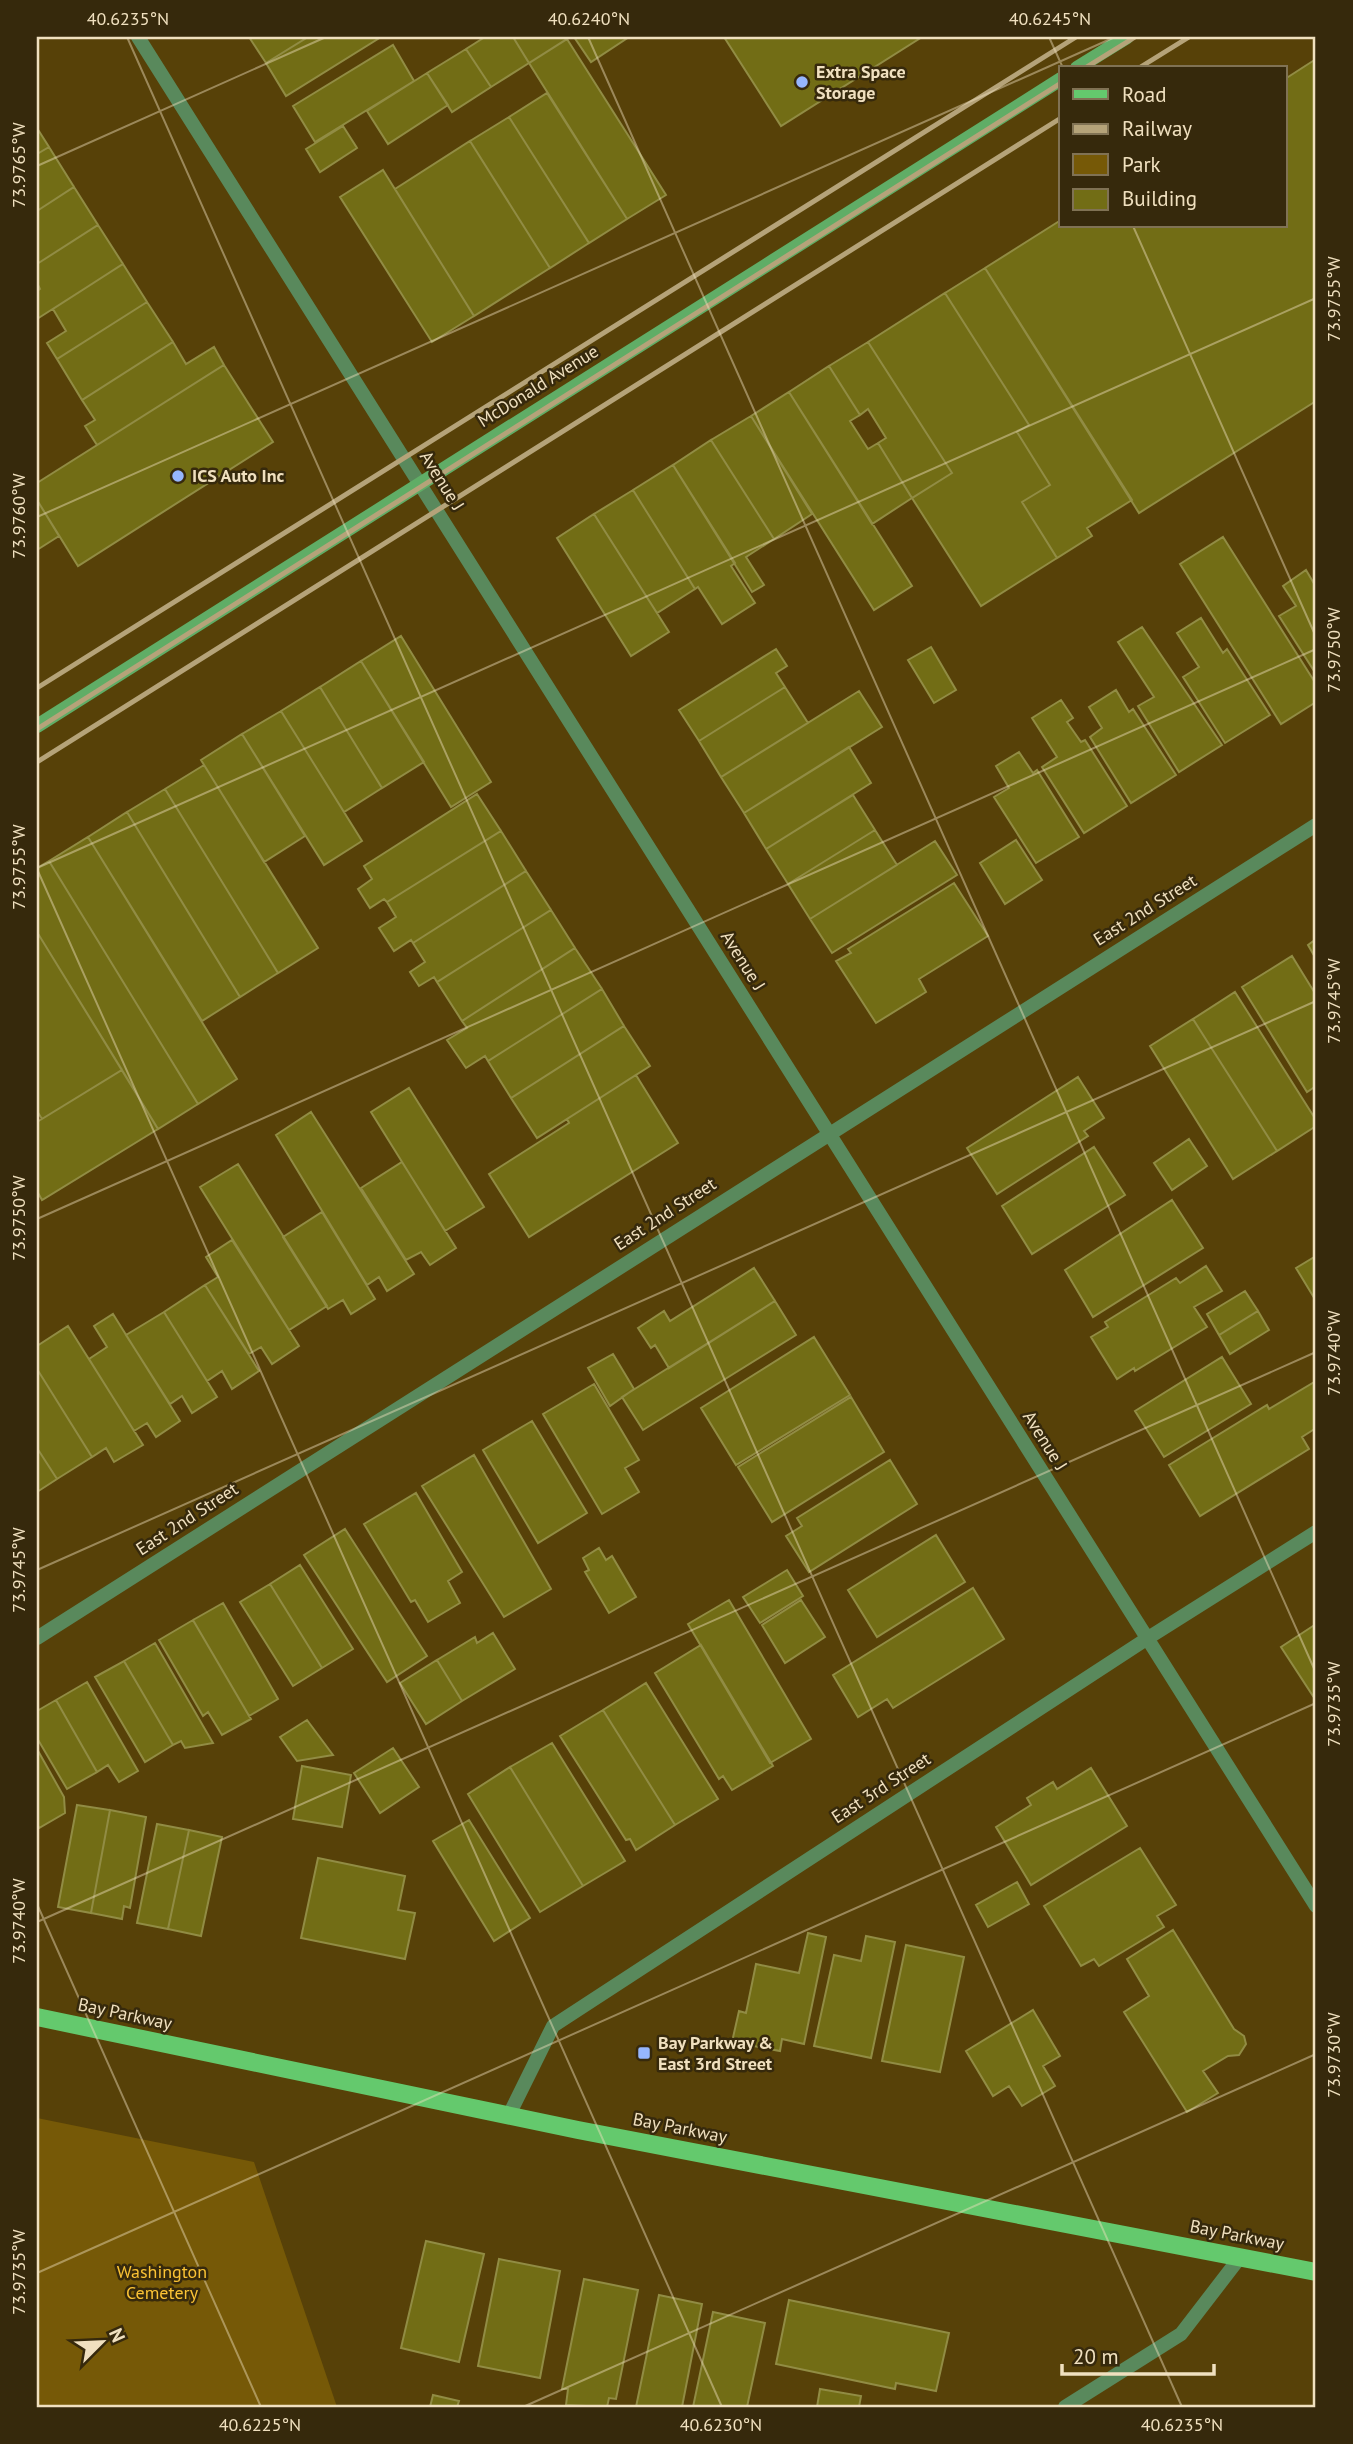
<svg xmlns="http://www.w3.org/2000/svg" width="1353" height="2444" font-family="'PT Sans',sans-serif">
<style>
.green{fill:#765907}
.building{fill:#726d15;stroke:#918c44;stroke-width:2}
.lines{fill:none;stroke-linecap:round;stroke-linejoin:round}
.minor{stroke:#59895c;stroke-width:14}
.secondary{stroke:#60ad66;stroke-width:14}
.primary{stroke:#64c96d;stroke-width:18}
.rail{stroke:#b5a379;stroke-width:5}
.ticks{fill:none;stroke:#f0e0bf;stroke-width:2;stroke-opacity:0.45}
.poi-dot{fill:#96b6fd;stroke:#36290c;stroke-width:2.5}
.labels{text-anchor:middle;stroke-width:5;stroke-linejoin:round;paint-order:stroke}
.poi-label{font-size:18px;font-weight:bold;fill:#f0e0bf;stroke:#36290c;text-anchor:start}
.street-label{font-size:18px;fill:#f0e0bf;stroke:#36290c}
.park-label{font-size:18px;fill:#fbc335;stroke:#36290c}
.neatline{fill:none;stroke:#f0e0bf;stroke-width:2.5}
.ticks-label{font-size:18px;text-anchor:middle;fill:#f0e0bf}
</style>
<rect width="100%" height="100%" fill="#574108"/>
<path class="green" d="M 37,2118 L 254,2162 L 337,2407 L 37,2407 Z"/>
<path class="building" d="M 249,37 L 308,37 L 266,63 Z
M 308,37 L 381,37 L 286,96 L 266,63 Z
M 485,37 L 513,37 L 529,63 L 491,87 L 466,49 Z
M 513,37 L 565,37 L 567,39 L 529,63 Z
M 574,37 L 629,37 L 591,62 Z
M 724,37 L 922,37 L 781,126 Z
M 567,39 L 666,195 L 627,219 L 529,63 Z
M 393,45 L 414,81 L 315,142 L 293,106 Z
M 466,49 L 491,87 L 452,112 L 427,73 Z
M 1316,59 L 1316,401 L 1139,513 L 985,268 L 1061,220 L 1061,226 L 1285,226 L 1285,79 Z
M 427,73 L 448,105 L 388,144 L 367,111 Z
M 547,93 L 627,219 L 589,243 L 509,117 Z
M 509,117 L 589,243 L 550,268 L 470,141 Z
M 343,126 L 357,148 L 320,172 L 306,149 Z
M 37,128 L 49,147 L 37,154 Z
M 470,141 L 550,268 L 474,316 L 395,189 Z
M 49,147 L 74,187 L 37,211 L 37,154 Z
M 383,170 L 474,316 L 432,342 L 340,197 Z
M 74,187 L 98,225 L 37,264 L 37,211 Z
M 98,225 L 123,264 L 37,319 L 37,291 L 40,289 L 37,283 L 37,264 Z
M 123,264 L 147,302 L 57,359 L 47,343 L 66,331 L 53,309 Z
M 985,268 L 1132,500 L 1087,528 L 1092,536 L 1057,558 L 1022,502 L 1050,485 L 1017,432 L 1029,425 L 945,293 Z
M 945,293 L 1029,425 L 1017,432 L 1050,485 L 1022,502 L 1057,558 L 981,606 L 912,498 L 952,473 L 868,342 Z
M 147,302 L 173,342 L 82,400 L 57,359 Z
M 173,342 L 186,364 L 214,347 L 224,365 L 97,445 L 85,426 L 95,420 L 82,400 Z
M 868,342 L 952,473 L 912,498 L 878,443 L 886,438 L 868,409 L 860,415 L 829,366 Z
M 224,365 L 273,442 L 78,566 L 37,500 L 37,483 Z
M 829,366 L 860,415 L 850,421 L 868,449 L 878,443 L 912,498 L 872,524 L 789,392 Z
M 789,392 L 912,586 L 874,610 L 751,416 Z
M 751,416 L 812,514 L 774,539 L 711,440 Z
M 711,440 L 774,539 L 746,557 L 764,585 L 752,592 L 673,465 Z
M 673,465 L 735,563 L 731,566 L 755,603 L 722,624 L 698,587 L 695,589 L 633,490 Z
M 633,490 L 695,589 L 657,613 L 594,514 Z
M 37,500 L 59,536 L 37,550 Z
M 594,514 L 669,632 L 631,656 L 557,538 Z
M 1223,537 L 1316,684 L 1316,702 L 1281,724 L 1180,564 Z
M 1306,570 L 1316,587 L 1316,674 L 1279,616 L 1296,606 L 1283,586 Z
M 1201,618 L 1223,653 L 1227,649 L 1270,715 L 1225,743 L 1183,677 L 1199,667 L 1177,633 Z
M 1142,627 L 1222,745 L 1179,772 L 1138,706 L 1154,697 L 1118,642 Z
M 401,636 L 491,782 L 451,807 L 361,661 Z
M 931,647 L 956,690 L 934,703 L 908,660 Z
M 776,649 L 787,666 L 776,673 L 785,687 L 699,741 L 679,710 Z
M 361,661 L 424,762 L 382,788 L 320,687 Z
M 320,687 L 382,788 L 344,812 L 281,711 Z
M 785,687 L 808,723 L 721,777 L 699,741 Z
M 1116,690 L 1129,712 L 1133,709 L 1176,775 L 1131,803 L 1090,737 L 1102,728 L 1089,707 Z
M 859,691 L 882,727 L 744,813 L 721,777 Z
M 1061,700 L 1073,718 L 1067,722 L 1081,742 L 1085,740 L 1127,806 L 1084,833 L 1042,767 L 1057,757 L 1032,718 Z
M 281,711 L 362,841 L 324,865 L 242,734 Z
M 242,734 L 305,836 L 264,862 L 201,760 Z
M 849,747 L 871,783 L 766,849 L 744,813 Z
M 1019,752 L 1033,773 L 1037,770 L 1079,837 L 1036,863 L 994,797 L 1009,788 L 996,766 Z
M 204,765 L 318,948 L 278,973 L 165,789 Z
M 165,789 L 278,973 L 240,997 L 127,812 Z
M 477,794 L 501,831 L 387,902 L 384,899 L 370,908 L 358,889 L 372,879 L 364,866 Z
M 853,795 L 875,830 L 788,884 L 766,849 Z
M 127,812 L 240,997 L 202,1021 L 88,837 Z
M 875,830 L 897,865 L 810,919 L 788,884 Z
M 501,831 L 526,871 L 413,943 L 411,940 L 394,951 L 379,928 L 396,917 L 387,902 Z
M 88,837 L 237,1079 L 198,1104 L 49,861 Z
M 1016,840 L 1042,880 L 1005,904 L 980,863 Z
M 935,841 L 957,875 L 832,953 L 810,919 Z
M 49,861 L 198,1104 L 158,1129 L 37,932 L 37,868 Z
M 526,871 L 551,910 L 437,982 L 434,977 L 419,986 L 410,972 L 425,962 L 413,943 Z
M 954,883 L 988,936 L 919,979 L 926,992 L 876,1023 L 836,961 L 851,953 L 848,949 Z
M 551,910 L 575,948 L 462,1021 L 437,982 Z
M 37,932 L 122,1070 L 42,1119 L 37,1111 Z
M 1316,939 L 1316,959 L 1308,945 Z
M 575,948 L 602,989 L 488,1061 L 485,1056 L 466,1068 L 447,1040 L 467,1028 L 462,1021 Z
M 1292,956 L 1316,995 L 1316,1086 L 1307,1092 L 1242,987 Z
M 602,989 L 624,1026 L 511,1098 L 488,1061 Z
M 1235,992 L 1316,1120 L 1316,1126 L 1277,1151 L 1193,1019 Z
M 1193,1019 L 1277,1151 L 1233,1179 L 1150,1046 Z
M 624,1026 L 650,1066 L 537,1138 L 511,1098 Z
M 122,1070 L 158,1129 L 42,1200 L 37,1191 L 37,1122 Z
M 636,1075 L 678,1143 L 529,1237 L 489,1174 L 569,1123 L 567,1119 Z
M 1078,1077 L 1104,1118 L 1084,1131 L 1088,1136 L 997,1194 L 967,1148 Z
M 409,1088 L 484,1207 L 445,1231 L 371,1112 Z
M 311,1112 L 414,1274 L 387,1291 L 379,1277 L 367,1285 L 276,1135 Z
M 1189,1139 L 1207,1166 L 1172,1190 L 1154,1163 Z
M 1094,1147 L 1125,1195 L 1032,1254 L 1002,1206 Z
M 402,1162 L 456,1248 L 430,1265 L 421,1252 L 406,1260 L 361,1188 Z
M 238,1164 L 327,1306 L 289,1330 L 200,1187 Z
M 1172,1200 L 1203,1248 L 1093,1317 L 1065,1270 Z
M 322,1212 L 375,1299 L 351,1314 L 343,1300 L 328,1309 L 283,1237 Z
M 232,1240 L 299,1346 L 272,1364 L 261,1347 L 249,1354 L 205,1285 L 218,1277 L 206,1257 Z
M 1316,1256 L 1316,1301 L 1296,1268 Z
M 1206,1266 L 1222,1291 L 1194,1307 L 1207,1327 L 1135,1371 L 1134,1368 L 1117,1379 L 1091,1337 L 1108,1327 L 1105,1322 L 1176,1278 L 1180,1283 Z
M 754,1268 L 775,1301 L 669,1368 L 655,1345 L 651,1348 L 638,1328 L 664,1311 L 670,1321 Z
M 205,1285 L 259,1371 L 232,1389 L 222,1371 L 207,1381 L 164,1312 Z
M 1245,1291 L 1258,1311 L 1219,1335 L 1207,1314 Z
M 775,1301 L 796,1335 L 643,1430 L 622,1397 Z
M 1258,1311 L 1269,1330 L 1230,1354 L 1219,1335 Z
M 164,1312 L 217,1397 L 192,1413 L 182,1396 L 170,1404 L 126,1335 Z
M 113,1314 L 180,1421 L 156,1437 L 147,1423 L 134,1431 L 89,1359 L 107,1347 L 94,1326 Z
M 68,1326 L 143,1445 L 114,1462 L 106,1448 L 92,1457 L 37,1369 L 37,1346 Z
M 814,1337 L 850,1395 L 736,1465 L 701,1408 Z
M 613,1354 L 634,1389 L 610,1406 L 588,1368 Z
M 1222,1357 L 1251,1404 L 1164,1457 L 1135,1411 Z
M 37,1369 L 92,1457 L 57,1479 L 37,1448 Z
M 1316,1381 L 1316,1428 L 1302,1437 L 1309,1449 L 1200,1516 L 1169,1465 L 1267,1405 L 1269,1409 Z
M 594,1384 L 639,1460 L 625,1468 L 639,1492 L 602,1514 L 543,1414 Z
M 851,1397 L 884,1452 L 772,1522 L 738,1467 Z
M 532,1421 L 587,1513 L 538,1543 L 483,1450 Z
M 37,1448 L 57,1479 L 37,1492 Z
M 474,1455 L 551,1589 L 504,1617 L 422,1486 Z
M 890,1460 L 917,1504 L 809,1572 L 786,1536 L 802,1526 L 797,1518 Z
M 416,1493 L 462,1572 L 448,1581 L 460,1603 L 428,1622 L 415,1600 L 411,1602 L 364,1524 Z
M 345,1529 L 427,1656 L 387,1682 L 304,1555 Z
M 936,1535 L 965,1582 L 877,1637 L 848,1590 Z
M 599,1548 L 606,1560 L 612,1556 L 636,1597 L 609,1613 L 585,1572 L 589,1570 L 583,1558 Z
M 300,1565 L 353,1649 L 322,1668 L 270,1584 Z
M 787,1570 L 803,1596 L 760,1623 L 743,1597 Z
M 270,1584 L 322,1668 L 293,1686 L 240,1602 Z
M 973,1588 L 1004,1639 L 893,1708 L 887,1699 L 858,1717 L 833,1675 Z
M 729,1600 L 811,1739 L 770,1763 L 688,1624 Z
M 801,1600 L 825,1637 L 785,1663 L 762,1625 Z
M 223,1603 L 278,1699 L 249,1716 L 193,1620 Z
M 193,1620 L 251,1719 L 222,1735 L 208,1712 L 203,1716 L 159,1640 Z
M 1316,1624 L 1316,1694 L 1313,1696 L 1281,1647 Z
M 493,1633 L 515,1669 L 462,1701 L 437,1660 L 475,1637 L 477,1643 Z
M 155,1643 L 213,1743 L 185,1748 L 181,1741 L 173,1745 L 124,1661 Z
M 701,1645 L 773,1766 L 732,1790 L 723,1776 L 719,1779 L 655,1673 Z
M 437,1660 L 462,1701 L 426,1724 L 400,1683 Z
M 124,1661 L 173,1745 L 145,1762 L 95,1677 Z
M 87,1682 L 138,1771 L 119,1782 L 108,1765 L 97,1772 L 56,1700 Z
M 646,1683 L 718,1799 L 675,1825 L 603,1710 Z
M 56,1700 L 97,1772 L 67,1789 L 37,1738 L 37,1711 Z
M 603,1710 L 675,1825 L 636,1850 L 630,1839 L 626,1840 L 560,1736 Z
M 307,1720 L 333,1755 L 297,1761 L 280,1737 Z
M 552,1743 L 625,1861 L 583,1886 L 510,1767 Z
M 393,1748 L 419,1787 L 380,1813 L 354,1773 Z
M 37,1749 L 64,1797 L 65,1813 L 39,1828 L 37,1823 Z
M 302,1766 L 351,1775 L 342,1827 L 293,1819 Z
M 510,1767 L 583,1886 L 540,1912 L 468,1794 Z
M 1091,1768 L 1127,1826 L 1031,1885 L 996,1827 L 1031,1805 L 1027,1798 L 1053,1782 L 1057,1789 Z
M 77,1805 L 110,1810 L 91,1913 L 58,1907 Z
M 110,1810 L 146,1817 L 130,1908 L 124,1906 L 122,1919 L 91,1913 Z
M 469,1820 L 530,1918 L 494,1941 L 433,1841 Z
M 157,1824 L 189,1830 L 168,1929 L 137,1923 Z
M 189,1830 L 222,1837 L 201,1936 L 168,1929 Z
M 1140,1848 L 1176,1905 L 1157,1916 L 1164,1927 L 1099,1966 L 1094,1959 L 1081,1966 L 1044,1906 Z
M 318,1858 L 405,1876 L 398,1910 L 415,1913 L 405,1959 L 301,1938 Z
M 1017,1882 L 1029,1904 L 988,1927 L 976,1905 Z
M 1173,1930 L 1234,2029 L 1244,2036 L 1246,2044 L 1239,2055 L 1228,2056 L 1203,2071 L 1218,2093 L 1187,2112 L 1124,2012 L 1149,1996 L 1127,1959 Z
M 808,1933 L 826,1937 L 804,2044 L 782,2039 L 780,2051 L 732,2042 L 739,2011 L 746,2013 L 756,1964 L 799,1973 Z
M 866,1936 L 895,1942 L 871,2058 L 814,2046 L 834,1955 L 861,1961 Z
M 906,1945 L 964,1957 L 940,2072 L 882,2061 Z
M 1033,2010 L 1060,2056 L 1043,2066 L 1055,2086 L 1022,2106 L 1009,2086 L 993,2096 L 966,2051 Z
M 426,2241 L 484,2254 L 459,2362 L 401,2348 Z
M 499,2259 L 560,2271 L 540,2378 L 478,2366 Z
M 584,2279 L 638,2290 L 616,2399 L 609,2398 L 607,2407 L 566,2405 L 568,2389 L 562,2389 Z
M 659,2295 L 702,2304 L 682,2407 L 636,2407 Z
M 789,2300 L 949,2333 L 936,2391 L 896,2383 L 895,2389 L 776,2364 Z
M 713,2312 L 765,2323 L 747,2407 L 693,2407 Z
M 820,2389 L 861,2396 L 859,2407 L 817,2407 Z
M 433,2395 L 459,2401 L 457,2407 L 430,2407 Z"/>
<g class="lines">
<path class="minor" d="M 138,37 L 1316,1906
M 37,1638 L 1316,825
M 509,2115 L 553,2026 L 1148,1638 L 1316,1532
M 1065,2407 L 1181,2334 L 1241,2256"/>
<path class="secondary" d="M 1077,68 L 1127,37
M 37,726 L 1061,79"/>
<path class="primary" d="M 37,2017 L 578,2130 L 1316,2272"/>
<path class="rail" d="M 1085,68 L 1135,37
M 1139,68 L 1189,37
M 37,688 L 1076,37
M 37,729 L 1061,83
M 37,762 L 1061,118"/>
</g>
<path class="ticks" d="M 127,37 L 1182,2407M 588,37 L 1316,1673M 1049,37 L 1063,68M 37,166 L 326,37M 1133,226 L 1316,637M 37,517 L 1115,37M 37,868 L 1316,298M 37,869 L 722,2407M 37,1219 L 1316,649M 37,1570 L 1316,1001M 37,1904 L 261,2407M 37,1922 L 1316,1352M 37,2273 L 1316,1703M 523,2407 L 1316,2054M 1312,2407 L 1316,2405"/>
<g class="poi-dot">
<circle cx="802" cy="82" r="7"/>
<circle cx="178" cy="476" r="7"/>
<rect x="637" y="2046" width="14" height="14" rx="3.5"/>
</g>
<g class="labels">
<g class="poi-label">
<text x="816" y="78">Extra Space<tspan x="816" dy="21">Storage</tspan></text>
<text x="192" y="482">ICS Auto Inc</text>
<text x="658" y="2049">Bay Parkway &amp;<tspan x="658" dy="21">East 3rd Street</tspan></text>
</g>
<g class="street-label">
<text transform="translate(538 386) rotate(-32)" y="6">McDonald Avenue</text>
<text transform="translate(442 481) rotate(58)" y="6">Avenue J</text>
<text transform="translate(1145 910) rotate(-32)" y="6">East 2nd Street</text>
<text transform="translate(743 961) rotate(58)" y="6">Avenue J</text>
<text transform="translate(665 1214) rotate(-33)" y="6">East 2nd Street</text>
<text transform="translate(1045 1441) rotate(58)" y="6">Avenue J</text>
<text transform="translate(187 1519) rotate(-33)" y="6">East 2nd Street</text>
<text transform="translate(881 1788) rotate(-33)" y="6">East 3rd Street</text>
<text transform="translate(125 2014) rotate(12)" y="6">Bay Parkway</text>
<text transform="translate(680 2128) rotate(11)" y="6">Bay Parkway</text>
<text transform="translate(1237 2235) rotate(11)" y="6">Bay Parkway</text>
</g>
<g class="park-label">
<text x="162" y="2278">Washington<tspan x="162" dy="21">Cemetery</tspan></text>
</g>
</g>
<rect width="1353" height="2444" fill="none" stroke="#36290c" stroke-width="77"/>
<rect x="1059" y="66" width="228" height="161" fill="#36290c" stroke="#807254" stroke-width="2"/>
<rect x="1073" y="89" width="35" height="10" fill="#64c96d" stroke="#807254" stroke-width="2"/>
<text x="1122" y="102" font-size="21" fill="#f0e0bf">Road</text>
<rect x="1073" y="124" width="35" height="10" fill="#b5a379" stroke="#807254" stroke-width="2"/>
<text x="1122" y="136" font-size="21" fill="#f0e0bf">Railway</text>
<rect x="1073" y="154" width="35" height="21" fill="#765907" stroke="#807254" stroke-width="2"/>
<text x="1122" y="172" font-size="21" fill="#f0e0bf">Park</text>
<rect x="1073" y="189" width="35" height="21" fill="#726d15" stroke="#807254" stroke-width="2"/>
<text x="1122" y="206" font-size="21" fill="#f0e0bf">Building</text>
<g transform="translate(102 2342) rotate(66)" stroke="#36290c" stroke-width="5" paint-order="stroke">
<path d="M0-5L12 26L0 18L-12 26Z" fill="#f0e0bf"/>
<text y="-10" font-size="19" font-weight="bold" text-anchor="middle" fill="#f0e0bf">N</text>
</g>
<path d="M1062 2364v10h152v-10" fill="none" stroke="#f0e0bf" stroke-width="3.5"/>
<text x="1073" y="2364" font-size="21" fill="#f0e0bf" stroke="#36290c" stroke-width="5" paint-order="stroke">20 m</text>
<rect x="38" y="38" width="1276" height="2368" class="neatline"/>
<g class="ticks-label">
<text x="128" y="25">40.6235°N</text>
<text x="589" y="25">40.6240°N</text>
<text x="1050" y="25">40.6245°N</text>
<text transform="translate(19 165) rotate(-90)" y="6">73.9765°W</text>
<text transform="translate(1334 299) rotate(-90)" y="6">73.9755°W</text>
<text transform="translate(19 516) rotate(-90)" y="6">73.9760°W</text>
<text transform="translate(1334 650) rotate(-90)" y="6">73.9750°W</text>
<text transform="translate(19 867) rotate(-90)" y="6">73.9755°W</text>
<text transform="translate(1334 1001) rotate(-90)" y="6">73.9745°W</text>
<text transform="translate(19 1218) rotate(-90)" y="6">73.9750°W</text>
<text transform="translate(1334 1353) rotate(-90)" y="6">73.9740°W</text>
<text transform="translate(19 1570) rotate(-90)" y="6">73.9745°W</text>
<text transform="translate(1334 1704) rotate(-90)" y="6">73.9735°W</text>
<text transform="translate(19 1921) rotate(-90)" y="6">73.9740°W</text>
<text transform="translate(1334 2055) rotate(-90)" y="6">73.9730°W</text>
<text transform="translate(19 2272) rotate(-90)" y="6">73.9735°W</text>
<text x="260" y="2431">40.6225°N</text>
<text x="721" y="2431">40.6230°N</text>
<text x="1182" y="2431">40.6235°N</text>
</g>
</svg>
